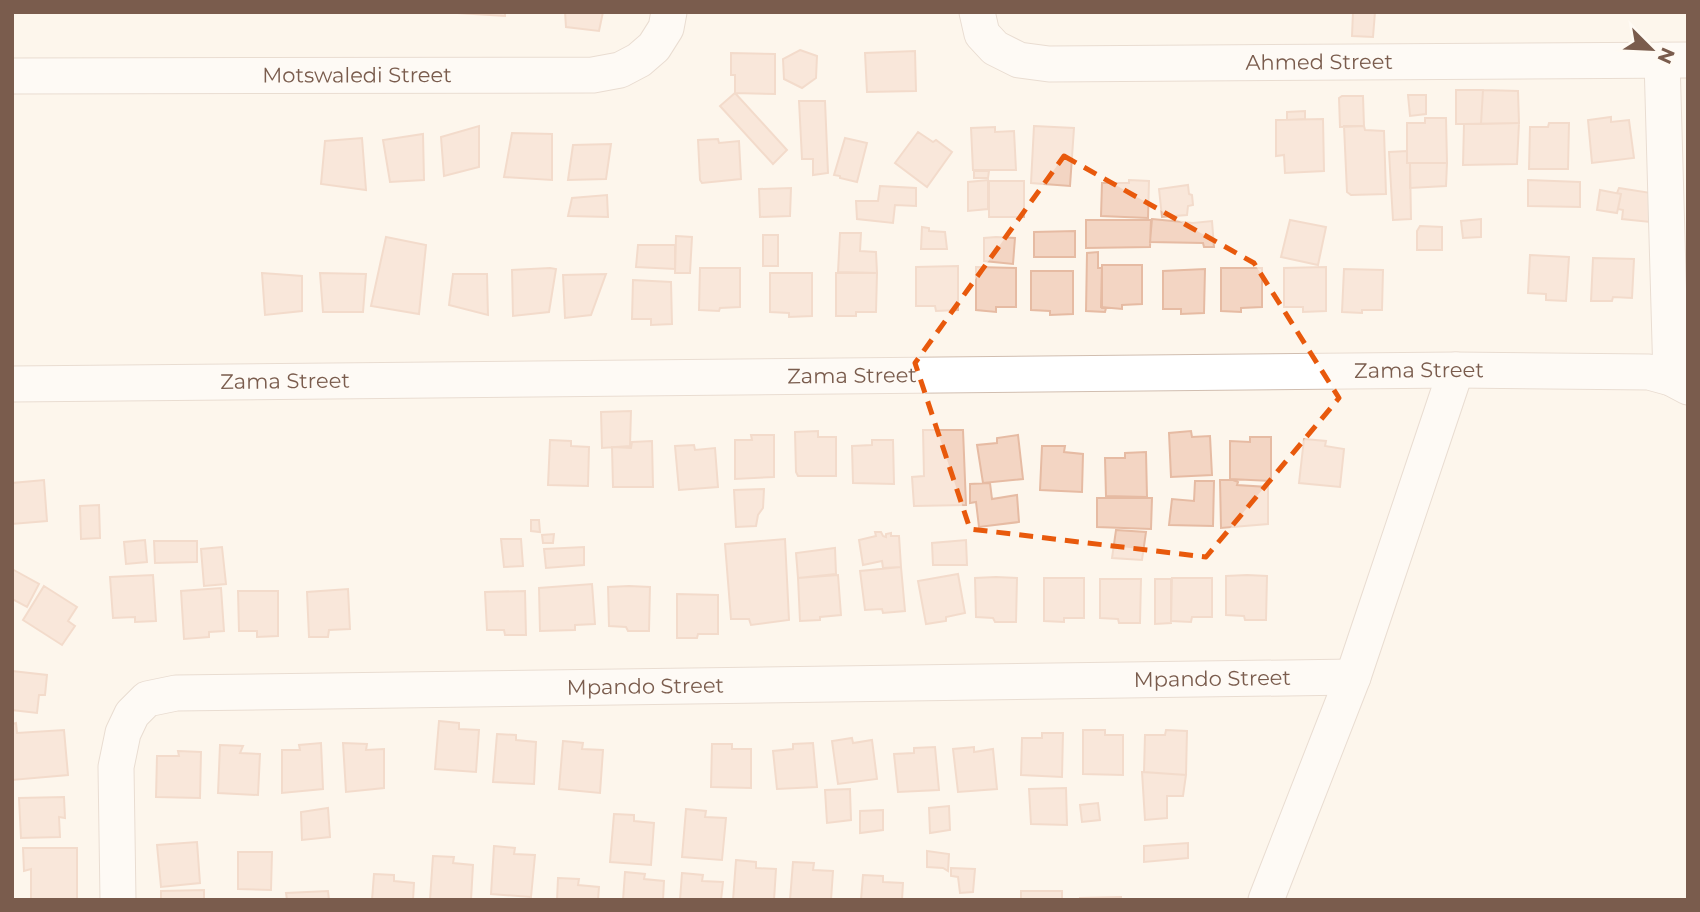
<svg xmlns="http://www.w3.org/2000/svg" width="1700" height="912" font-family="Montserrat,sans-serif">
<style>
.building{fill:#f3d5c3;stroke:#e6bba3;stroke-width:2}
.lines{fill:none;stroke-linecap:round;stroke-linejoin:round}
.street-casing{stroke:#d1beb0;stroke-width:37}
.street{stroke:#fff;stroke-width:35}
.marked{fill:none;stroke:#e8590c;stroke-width:5;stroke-dasharray:14 9;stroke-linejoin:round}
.labels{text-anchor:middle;stroke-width:7;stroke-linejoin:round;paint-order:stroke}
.street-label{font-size:21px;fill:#7a5c4d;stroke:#fffaf3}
</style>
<rect width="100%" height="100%" fill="#fdf6ec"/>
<path class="building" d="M 458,12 L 505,12 L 505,16 L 458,13 Z
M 565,12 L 603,12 L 599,31 L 566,27 Z
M 1353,12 L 1375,12 L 1373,37 L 1352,36 Z
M 800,50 L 817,56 L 816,78 L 802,88 L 784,79 L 783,59 Z
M 915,51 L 916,91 L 867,92 L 865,53 Z
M 731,53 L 775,54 L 775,94 L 735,93 L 735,75 L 731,75 Z
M 1456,90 L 1483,90 L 1481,124 L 1456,124 Z
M 1483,90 L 1518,91 L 1519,123 L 1481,124 Z
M 735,93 L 787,150 L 773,164 L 720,106 Z
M 1408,95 L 1426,95 L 1426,114 L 1410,116 Z
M 1342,96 L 1363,96 L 1364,126 L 1340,127 L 1339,98 Z
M 799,101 L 825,101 L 828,173 L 813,175 L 813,159 L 802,159 Z
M 1305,111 L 1305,119 L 1287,120 L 1287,112 Z
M 1611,117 L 1611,122 L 1629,120 L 1634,158 L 1592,163 L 1588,120 Z
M 1425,118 L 1446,118 L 1447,163 L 1407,163 L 1407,123 L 1425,123 Z
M 1323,119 L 1324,171 L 1285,173 L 1284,155 L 1276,156 L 1276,120 Z
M 1519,123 L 1517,164 L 1463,165 L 1464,124 Z
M 1549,123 L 1569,123 L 1568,169 L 1529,169 L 1530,127 L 1548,127 Z
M 479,126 L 479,167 L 444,176 L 441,137 Z
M 1034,126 L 1074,128 L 1070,186 L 1031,183 Z
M 1344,126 L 1364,126 L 1365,130 L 1384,131 L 1386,194 L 1351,195 L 1347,192 Z
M 995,127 L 995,132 L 1014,131 L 1016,170 L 973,170 L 971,128 Z
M 918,132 L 933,142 L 936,140 L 952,152 L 927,187 L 895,163 Z
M 512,133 L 552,134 L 552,180 L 504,177 Z
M 423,134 L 424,180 L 390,182 L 383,140 Z
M 362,138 L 366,190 L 321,184 L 325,141 Z
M 845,138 L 867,143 L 857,182 L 840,178 L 840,176 L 834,175 Z
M 718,139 L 719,143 L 739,141 L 741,179 L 702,183 L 700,180 L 698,140 Z
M 611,144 L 606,179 L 568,180 L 573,145 Z
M 1407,151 L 1407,163 L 1410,163 L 1411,219 L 1393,220 L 1389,152 Z
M 1410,163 L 1447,163 L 1446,186 L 1410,188 Z
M 974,171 L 989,171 L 988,178 L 974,178 Z
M 988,180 L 988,209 L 968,211 L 968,182 Z
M 1129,180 L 1149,181 L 1148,218 L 1101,216 L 1102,183 L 1129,183 Z
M 1528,180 L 1580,182 L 1580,207 L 1528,206 Z
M 989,181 L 1024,181 L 1024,217 L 989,217 Z
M 1188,185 L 1189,194 L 1192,195 L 1193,205 L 1188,206 L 1187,215 L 1162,217 L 1159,189 Z
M 880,186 L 916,188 L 916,206 L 895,205 L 893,223 L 857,219 L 856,201 L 878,201 Z
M 791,188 L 790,216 L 760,217 L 759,189 Z
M 1619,188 L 1651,193 L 1650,222 L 1622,219 L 1623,210 L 1618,209 L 1621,194 L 1617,193 Z
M 1600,190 L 1621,194 L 1617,213 L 1597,210 Z
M 607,195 L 608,217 L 568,216 L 572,198 Z
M 1152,219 L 1193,223 L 1212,221 L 1214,247 L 1204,247 L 1203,243 L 1150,242 Z
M 1481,219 L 1481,237 L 1463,238 L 1461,221 Z
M 1086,220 L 1151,220 L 1150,247 L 1086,248 Z
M 1290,220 L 1326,227 L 1318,265 L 1281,257 Z
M 1420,226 L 1442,227 L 1442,250 L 1417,250 L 1417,231 Z
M 922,227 L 929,228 L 929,231 L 945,232 L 947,249 L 921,249 Z
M 1075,231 L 1075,257 L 1034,257 L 1034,232 Z
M 840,233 L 861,233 L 860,251 L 876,252 L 877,273 L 838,272 Z
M 763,235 L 778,235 L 778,266 L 763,266 Z
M 676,236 L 692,237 L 690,273 L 675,273 Z
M 386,237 L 426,245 L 419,314 L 371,306 Z
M 996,237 L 1015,238 L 1013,264 L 984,261 L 984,238 Z
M 638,245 L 675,245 L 675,269 L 636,267 Z
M 1098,252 L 1098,268 L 1102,268 L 1102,308 L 1106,308 L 1105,312 L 1086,311 L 1087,253 Z
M 1530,255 L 1569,257 L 1566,301 L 1546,300 L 1546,294 L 1528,293 Z
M 1593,258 L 1634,259 L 1632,298 L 1613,297 L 1612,301 L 1591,301 Z
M 1102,265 L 1142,265 L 1142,304 L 1122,305 L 1122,309 L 1101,307 Z
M 958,266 L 958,310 L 936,311 L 935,306 L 916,306 L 916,267 Z
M 976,267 L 1016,268 L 1016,307 L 996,307 L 996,312 L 976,310 Z
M 1326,267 L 1326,311 L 1303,312 L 1303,307 L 1284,307 L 1284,268 Z
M 550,268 L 556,269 L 549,312 L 513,316 L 512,270 Z
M 700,268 L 740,268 L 740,307 L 720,308 L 719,311 L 699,310 Z
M 1221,268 L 1262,268 L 1262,307 L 1241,308 L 1241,312 L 1221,311 Z
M 1205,269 L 1204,313 L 1181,314 L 1181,309 L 1163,309 L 1163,271 Z
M 1344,269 L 1383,270 L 1382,310 L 1362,310 L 1362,313 L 1342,312 Z
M 1031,271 L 1073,271 L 1073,314 L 1050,315 L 1050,311 L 1031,310 Z
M 262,273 L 302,276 L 302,311 L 265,315 Z
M 320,273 L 366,274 L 363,312 L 323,312 Z
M 770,273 L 812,273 L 812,316 L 789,317 L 789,313 L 770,312 Z
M 836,273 L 877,273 L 876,312 L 856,312 L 856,316 L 836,316 Z
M 453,274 L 487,274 L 488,315 L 449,305 Z
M 606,274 L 591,315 L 565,318 L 563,275 Z
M 633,280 L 671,282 L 672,324 L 651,325 L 651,319 L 632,319 Z
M 631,411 L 630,446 L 602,448 L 601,412 Z
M 923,430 L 963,430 L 966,505 L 914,506 L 912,477 L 924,476 Z
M 818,431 L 818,437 L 836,437 L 836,476 L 798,476 L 796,472 L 795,432 Z
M 1191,431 L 1192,437 L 1210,436 L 1212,475 L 1171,477 L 1169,433 Z
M 751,435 L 774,435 L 774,477 L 735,479 L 735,440 L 752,440 Z
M 1018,435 L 1023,479 L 983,483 L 977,445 L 997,443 L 997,438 Z
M 1250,437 L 1271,437 L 1271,481 L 1230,479 L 1230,441 L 1250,442 Z
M 1304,439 L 1326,441 L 1325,446 L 1344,449 L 1340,487 L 1299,483 Z
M 550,440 L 571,441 L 571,446 L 589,447 L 588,486 L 548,485 Z
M 872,440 L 893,440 L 894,484 L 853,483 L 852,446 L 872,445 Z
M 652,441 L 653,487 L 613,487 L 612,447 L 631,448 L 632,442 Z
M 694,445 L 695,450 L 715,448 L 718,487 L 679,490 L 675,446 Z
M 1042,446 L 1065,446 L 1064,452 L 1083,454 L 1082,492 L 1040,490 Z
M 1146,452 L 1147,497 L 1106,496 L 1105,458 L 1125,458 L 1125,453 Z
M 44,480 L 47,521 L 12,524 L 12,483 Z
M 1220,480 L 1233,480 L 1238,482 L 1237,485 L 1268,487 L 1268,524 L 1221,528 Z
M 1195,481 L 1214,481 L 1213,526 L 1169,525 L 1172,499 L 1194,501 Z
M 990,483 L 992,499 L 1017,495 L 1019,522 L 979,527 L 976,502 L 970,503 L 970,484 Z
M 764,489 L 763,508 L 758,515 L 756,526 L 736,527 L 734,490 Z
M 1097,498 L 1152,498 L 1151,529 L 1097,527 Z
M 99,505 L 100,538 L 81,539 L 80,506 Z
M 531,520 L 539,520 L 540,532 L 531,531 Z
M 1116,530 L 1146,532 L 1142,560 L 1112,558 Z
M 875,532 L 881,532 L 883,536 L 886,537 L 886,534 L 891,533 L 891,536 L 899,536 L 901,567 L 883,568 L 882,561 L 863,565 L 859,540 L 876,536 Z
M 554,534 L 553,543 L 543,543 L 542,535 Z
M 501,539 L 521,539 L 523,566 L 504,567 Z
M 785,539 L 789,620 L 751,625 L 749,619 L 731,619 L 725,544 Z
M 145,540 L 147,562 L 126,564 L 124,542 Z
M 966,540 L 967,565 L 933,565 L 932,543 Z
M 154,541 L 197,541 L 197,562 L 155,563 Z
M 222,547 L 226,584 L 204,586 L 201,549 Z
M 584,547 L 584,565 L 546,568 L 544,549 Z
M 835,548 L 836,574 L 798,578 L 796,553 Z
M 901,567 L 905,611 L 883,613 L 882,609 L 865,610 L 860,571 Z
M 12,569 L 39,584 L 27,607 L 12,599 Z
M 958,574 L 965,613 L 946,617 L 946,621 L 926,624 L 918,581 Z
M 153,575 L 156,621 L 135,622 L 135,617 L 113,618 L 110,577 Z
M 838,575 L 841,615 L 820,617 L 820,620 L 800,621 L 798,578 Z
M 1247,575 L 1267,576 L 1266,620 L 1245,620 L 1244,616 L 1226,615 L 1226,576 Z
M 996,577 L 1017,578 L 1016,622 L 995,622 L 993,618 L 976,617 L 975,578 Z
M 1044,578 L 1084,578 L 1084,618 L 1064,618 L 1064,622 L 1044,621 Z
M 1172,578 L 1212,578 L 1212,617 L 1192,617 L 1191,622 L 1171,621 Z
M 1100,579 L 1141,579 L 1140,623 L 1119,623 L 1118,619 L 1100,618 Z
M 1155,579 L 1171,579 L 1171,623 L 1155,624 Z
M 592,584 L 595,624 L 575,625 L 575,630 L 540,631 L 539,588 Z
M 44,586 L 77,607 L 68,621 L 75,626 L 62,645 L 23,620 Z
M 629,586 L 650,587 L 649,631 L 628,631 L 626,627 L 609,626 L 608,587 Z
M 221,588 L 224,631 L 209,632 L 209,637 L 184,639 L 181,591 Z
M 348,589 L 350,629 L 329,630 L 328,637 L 309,637 L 307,592 Z
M 238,591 L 278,591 L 278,636 L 257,637 L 257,631 L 239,631 Z
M 525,591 L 526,635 L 505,635 L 504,630 L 487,630 L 485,592 Z
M 677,594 L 718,595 L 718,634 L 698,634 L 697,638 L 677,638 Z
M 12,671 L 47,675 L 45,695 L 39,695 L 37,713 L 12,710 Z
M 439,721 L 459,723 L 459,729 L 479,730 L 476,772 L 435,769 Z
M 16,723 L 17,733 L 64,730 L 68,775 L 12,780 L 12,724 Z
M 1083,730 L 1105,730 L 1105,735 L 1123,735 L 1123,775 L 1083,774 Z
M 1166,730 L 1187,731 L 1186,775 L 1144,772 L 1145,735 L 1165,735 Z
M 1042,733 L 1063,733 L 1062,777 L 1021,775 L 1022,738 L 1042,738 Z
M 497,734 L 516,735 L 516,740 L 536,742 L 534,784 L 493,782 Z
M 852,738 L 853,743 L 872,740 L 877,779 L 838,784 L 832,741 Z
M 563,741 L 583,743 L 582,749 L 603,750 L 600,793 L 559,789 Z
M 321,743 L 323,789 L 282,793 L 282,750 L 300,750 L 299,745 Z
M 343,743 L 367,744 L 366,750 L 384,749 L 384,788 L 346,792 Z
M 813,743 L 817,787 L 777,789 L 773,751 L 793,749 L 793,744 Z
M 712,744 L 732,744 L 732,749 L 751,749 L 751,788 L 711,787 Z
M 220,745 L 243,746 L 240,753 L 260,754 L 258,795 L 218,793 Z
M 935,747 L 939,790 L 898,792 L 894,754 L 914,753 L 914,748 Z
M 974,747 L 974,752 L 993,749 L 997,789 L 958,792 L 953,749 Z
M 178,751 L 201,752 L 200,798 L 156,797 L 157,756 L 179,756 Z
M 1142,772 L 1186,775 L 1183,796 L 1167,796 L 1167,818 L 1145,820 Z
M 1066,788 L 1067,825 L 1031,824 L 1029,789 Z
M 850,789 L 851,820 L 827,823 L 825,790 Z
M 64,797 L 65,818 L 59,817 L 60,837 L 21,838 L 19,798 Z
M 1098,803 L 1100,820 L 1082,822 L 1080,805 Z
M 949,806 L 950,830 L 930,833 L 929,808 Z
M 328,808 L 330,837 L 302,840 L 301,812 Z
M 686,809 L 706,811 L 705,817 L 726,818 L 722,860 L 682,857 Z
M 883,810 L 883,830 L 860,833 L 860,811 Z
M 614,814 L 634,815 L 634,821 L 654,823 L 651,865 L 610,862 Z
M 197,842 L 200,883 L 161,887 L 157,845 Z
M 1188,843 L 1188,858 L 1144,862 L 1144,846 Z
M 494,846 L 515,848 L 514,854 L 535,855 L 531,897 L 491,894 Z
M 23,848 L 77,848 L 77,900 L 31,900 L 31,869 L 24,871 Z
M 927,851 L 949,854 L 948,871 L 943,868 L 927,867 Z
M 238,852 L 272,852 L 271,890 L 238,889 Z
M 433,856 L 454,857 L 453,863 L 473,865 L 471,900 L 430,900 Z
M 736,860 L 756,862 L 756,868 L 776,869 L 774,900 L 733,900 Z
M 793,862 L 814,863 L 813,870 L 833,871 L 831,900 L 790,900 Z
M 951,868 L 975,869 L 973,892 L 960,893 L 958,877 L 951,876 Z
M 625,872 L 645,874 L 644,879 L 664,881 L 663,900 L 623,900 Z
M 682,873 L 703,875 L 702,881 L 723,882 L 721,900 L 680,900 Z
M 374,874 L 394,875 L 394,881 L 414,883 L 413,900 L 372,900 Z
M 863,875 L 883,876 L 883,882 L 903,883 L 902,900 L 861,900 Z
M 558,878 L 579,879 L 578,885 L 599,887 L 598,900 L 557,900 Z
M 204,890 L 204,900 L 161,900 L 161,891 Z
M 328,891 L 329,900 L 287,900 L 286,893 Z
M 1021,891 L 1062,891 L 1062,900 L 1021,900 Z
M 1121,897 L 1121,900 L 1080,900 L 1080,898 Z"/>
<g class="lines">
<defs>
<g id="street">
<path id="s1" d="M 977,12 L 982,34 L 995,48 L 1019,60 L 1049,64 L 1688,60"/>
<path d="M 1662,60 L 1671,378"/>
<path id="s2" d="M 12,76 L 593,75 L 620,70 L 639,60 L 654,47 L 666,28 L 669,12"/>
<path id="s3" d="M 12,384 L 1456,370 L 1649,372 L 1671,378 L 1688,387"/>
<path id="s4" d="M 118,900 L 116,767 L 123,733 L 132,714 L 147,699 L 176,693 L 1353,677"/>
<path d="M 1266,900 L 1353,677 L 1456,370"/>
</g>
</defs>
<use href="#street" class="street-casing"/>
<use href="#street" class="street"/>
</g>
<path d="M0 0H1700V912H0ZM 1064,156 L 1254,263 L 1339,398 L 1206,557 L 970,529 L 915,363 Z" fill="#fdf6ec" fill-opacity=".55" fill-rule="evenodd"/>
<path class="marked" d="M 1064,156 L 1254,263 L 1339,398 L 1206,557 L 970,529 L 915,363 Z"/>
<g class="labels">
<g class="street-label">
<text dy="7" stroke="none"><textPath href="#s1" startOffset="369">Ahmed Street</textPath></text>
<text dy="7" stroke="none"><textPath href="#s2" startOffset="345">Motswaledi Street</textPath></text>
<text dy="7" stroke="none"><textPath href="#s3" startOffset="1407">Zama Street</textPath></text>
<text dy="7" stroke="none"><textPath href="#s3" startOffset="840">Zama Street</textPath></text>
<text dy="7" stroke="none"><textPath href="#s3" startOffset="273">Zama Street</textPath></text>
<text dy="7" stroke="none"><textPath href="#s4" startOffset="1276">Mpando Street</textPath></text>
<text dy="7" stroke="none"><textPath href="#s4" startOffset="709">Mpando Street</textPath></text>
</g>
</g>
<rect width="1700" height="912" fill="none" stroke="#7a5c4d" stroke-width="28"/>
<g transform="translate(1651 49) rotate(114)" stroke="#fffaf3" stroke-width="5" paint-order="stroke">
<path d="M0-5L12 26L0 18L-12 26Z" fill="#7a5c4d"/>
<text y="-10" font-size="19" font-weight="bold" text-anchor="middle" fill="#7a5c4d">N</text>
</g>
</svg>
